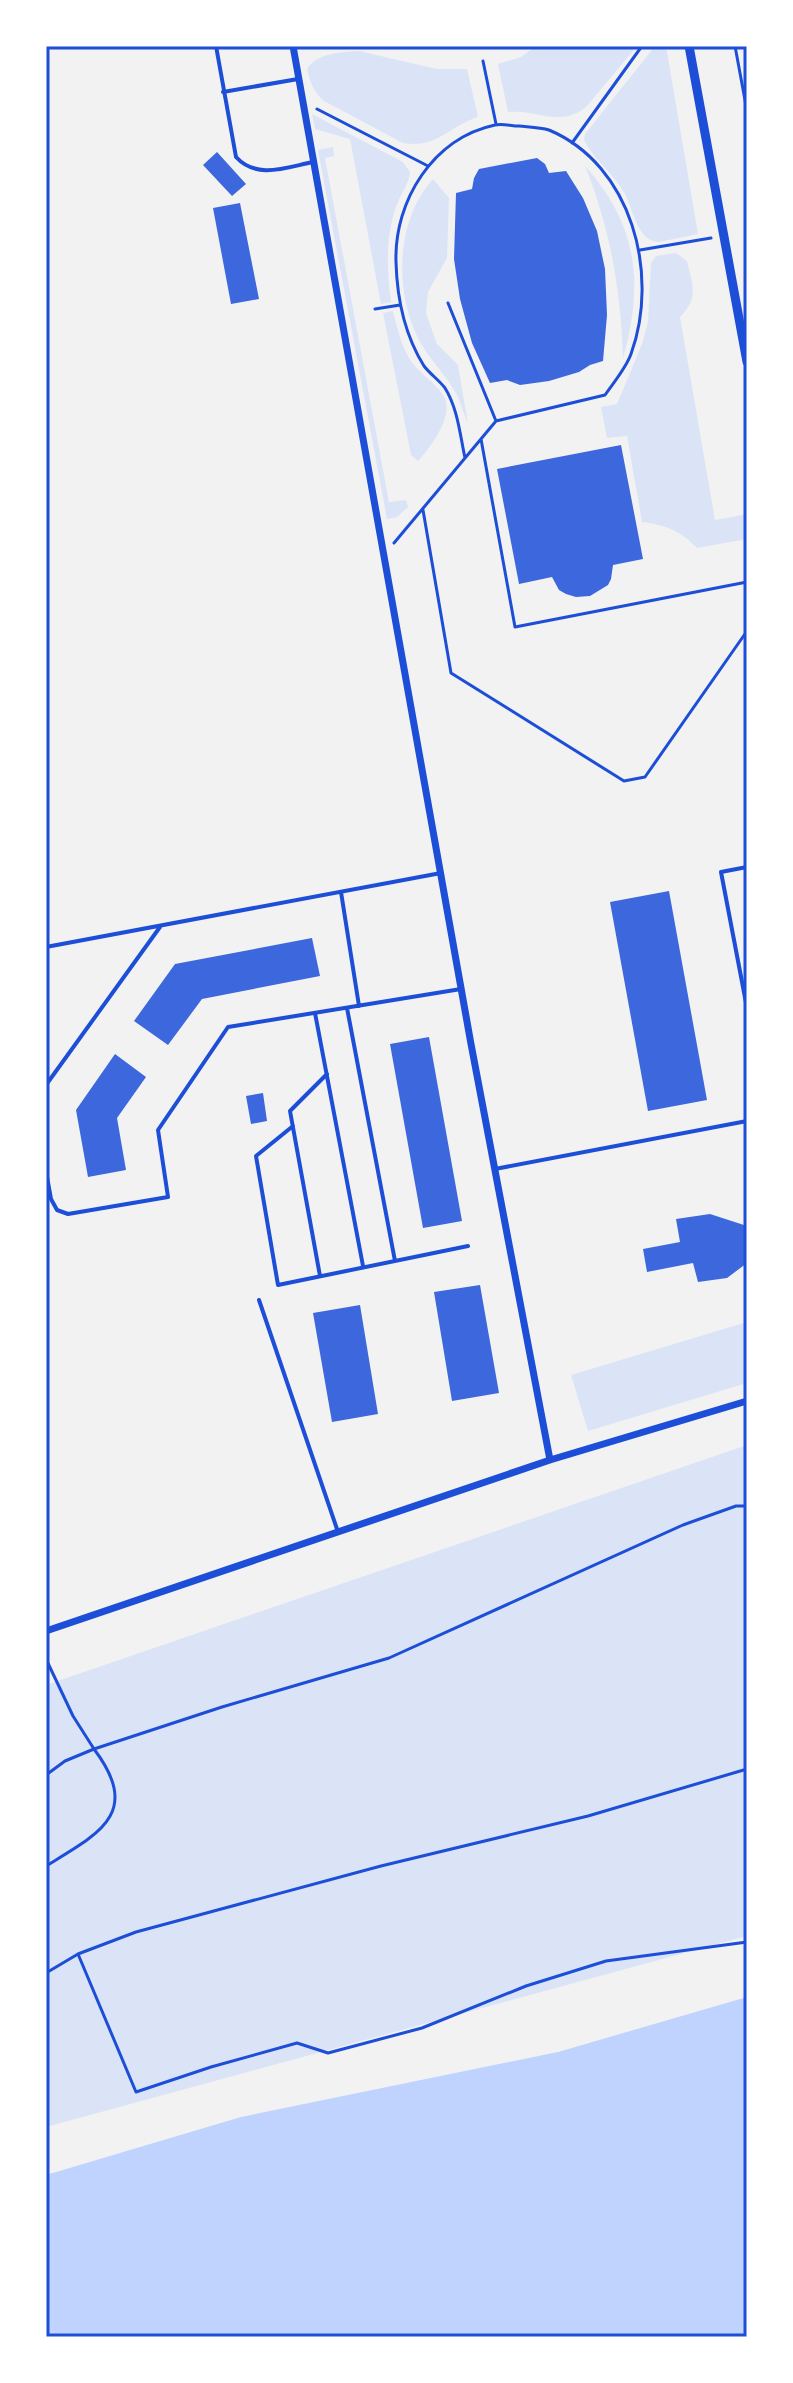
<svg xmlns="http://www.w3.org/2000/svg" width="793" height="2383" font-family="Overpass,sans-serif">
<style>
.green{fill:#dbe4f7}
.water{fill:#bfd3fe}
.building{fill:#3d67dc}
.lines{fill:none;stroke-linecap:round;stroke-linejoin:round}
.path{stroke:#1d4ed8;stroke-width:3}
.service{stroke:#1d4ed8;stroke-width:4}
.minor{stroke:#1d4ed8;stroke-width:7}
.tertiary{stroke:#1d4ed8;stroke-width:9}
.neatline{fill:none;stroke:#1d4ed8;stroke-width:3}
</style>
<rect width="100%" height="100%" fill="#f2f2f2"/>
<path class="green" d="M 536,46 L 637,46 L 587,106 C 560,129 539,109 508,112 L 498,64 L 521,57 Z
M 655,46 L 666,46 L 698,234 L 659,242 C 638,242 633,210 625,194 C 615,175 591,157 584,139 L 585,134 Z
M 359,51 L 437,69 L 467,69 L 478,117 C 449,126 437,149 403,143 L 324,101 C 314,93 310,82 307,69 C 317,53 341,52 359,51 Z
M 312,114 L 403,162 L 410,172 C 409,184 400,195 396,207 C 385,238 387,270 391,302 L 381,304 L 350,139 L 315,129 Z
M 333,147 L 334,156 L 325,158 L 389,502 L 406,500 L 408,507 L 397,517 L 387,519 L 318,150 Z
M 585,166 C 638,225 644,283 623,359 C 621,291 610,228 585,166 Z
M 433,179 L 449,198 L 447,258 L 428,292 L 426,313 L 437,344 L 458,365 L 468,424 C 464,414 461,404 457,395 C 446,374 428,359 418,338 C 394,290 396,220 433,179 Z
M 676,253 L 687,261 C 693,287 699,297 680,317 L 715,520 L 747,514 L 747,539 L 697,548 C 681,531 665,525 642,522 L 627,436 L 607,438 L 601,407 L 617,404 L 642,344 L 648,322 L 651,263 L 656,256 Z
M 393,311 C 397,327 401,344 409,358 C 418,373 434,381 443,395 C 456,414 431,447 418,461 L 411,455 L 383,313 Z
M 747,1322 L 747,1383 L 588,1431 L 571,1375 Z
M 747,1445 L 747,1936 L 46,2127 L 46,1685 Z"/>
<path class="water" d="M 747,1997 L 747,2337 L 46,2337 L 46,2175 L 241,2117 L 558,2052 Z"/>
<path class="building" d="M 217,152 L 246,184 L 232,196 L 203,165 Z
M 537,158 L 545,164 L 549,173 L 566,171 L 583,198 L 597,231 L 605,269 L 607,315 L 603,361 L 590,365 L 579,372 L 549,381 L 520,385 L 507,380 L 490,383 L 472,343 L 460,299 L 454,259 L 456,193 L 472,189 L 474,178 L 479,169 Z
M 240,203 L 259,299 L 231,304 L 213,208 Z
M 621,445 L 643,559 L 613,565 L 611,579 L 608,585 L 590,596 L 576,597 L 566,594 L 559,590 L 552,577 L 519,584 L 497,469 Z
M 669,891 L 707,1100 L 648,1111 L 610,902 Z
M 312,938 L 320,976 L 202,999 L 168,1045 L 134,1021 L 175,964 Z
M 429,1037 L 462,1221 L 423,1228 L 390,1044 Z
M 115,1054 L 146,1077 L 117,1118 L 126,1170 L 88,1177 L 76,1110 Z
M 263,1093 L 267,1121 L 251,1124 L 246,1096 Z
M 710,1214 L 747,1226 L 747,1263 L 727,1278 L 698,1282 L 693,1263 L 647,1272 L 643,1249 L 680,1242 L 676,1219 Z
M 480,1285 L 499,1393 L 452,1401 L 434,1292 Z
M 360,1305 L 378,1414 L 332,1422 L 313,1313 Z"/>
<g class="lines">
<path class="path" d="M 735,46 L 747,111
M 483,61 L 496,124
M 317,109 L 428,166
M 572,143 L 642,46
M 640,250 L 711,238
M 448,303 L 496,421
M 375,309 L 400,305
M 481,439 L 515,627 L 747,582
M 423,510 L 451,673 L 624,781 L 645,777 L 747,631
M 394,543 L 496,421 L 605,395 C 614,382 626,368 631,354 C 660,274 632,165 549,130 C 540,127 528,127 519,126 C 511,126 502,123 495,125 C 433,138 394,201 396,262 C 397,299 404,334 424,366 C 430,374 439,380 445,388 C 458,409 460,435 465,458
M 46,1659 L 73,1716 L 94,1749 L 222,1707 L 389,1658 L 683,1525 L 736,1506 L 747,1506
M 46,1775 L 65,1761 L 94,1749 C 142,1813 100,1833 46,1866
M 78,1954 L 136,2092 L 211,2067 L 297,2043 L 328,2053 L 422,2028 L 526,1986 L 606,1961 L 747,1942
M 46,1973 L 78,1954 L 136,1932 L 381,1866 L 588,1816 L 747,1769"/>
<path class="service" d="M 216,46 L 236,157 C 257,180 287,167 313,162
M 223,92 L 298,79
M 747,867 L 721,872 L 747,1008
M 341,892 L 359,1006
M 46,947 L 441,873
M 347,1008 L 395,1261
M 315,1013 L 363,1266
M 46,1085 L 160,927
M 293,1126 L 256,1156 L 278,1285 L 468,1246
M 495,1169 L 747,1121
M 46,1171 L 51,1199 L 57,1210 L 68,1214 L 168,1197 L 158,1130 L 228,1027 L 461,989
M 320,1276 L 290,1111 L 327,1074
M 259,1300 L 338,1532"/>
<path class="minor" d="M 293,46 L 471,1044 L 550,1460
M 46,1631 L 550,1460 L 747,1401"/>
<path class="tertiary" d="M 689,46 L 747,362"/>
</g>
<rect width="793" height="2383" fill="none" stroke="#ffffff" stroke-width="96"/>
<rect x="48" y="48" width="697" height="2287" class="neatline"/>
</svg>
